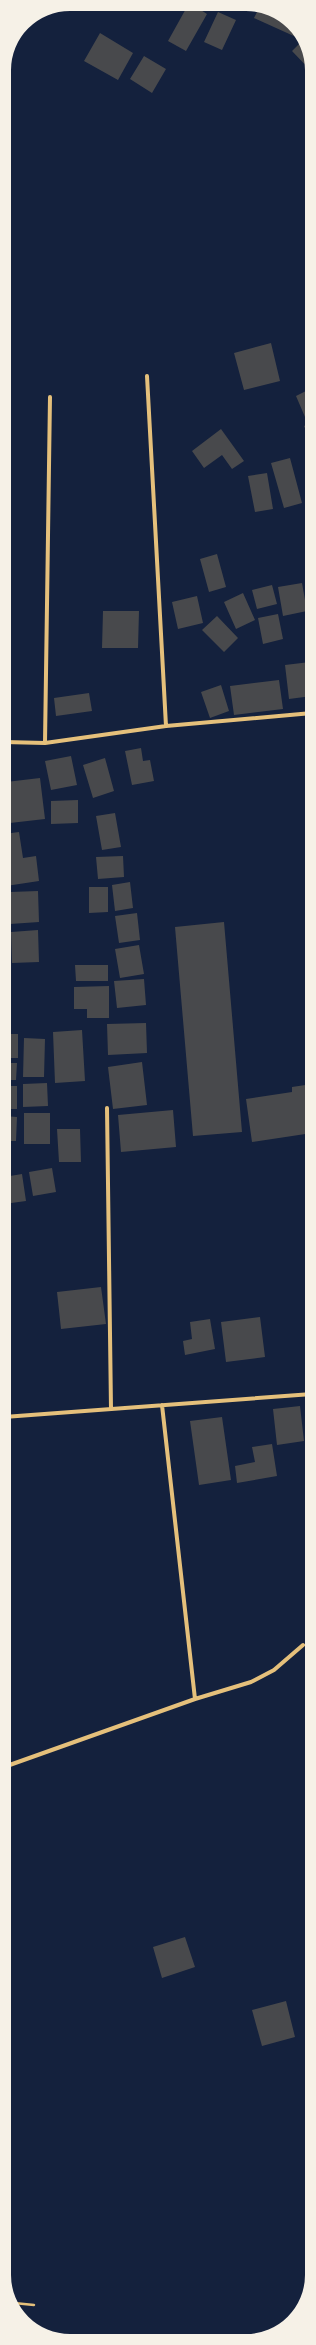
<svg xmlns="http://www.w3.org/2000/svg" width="316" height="2345" font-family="'Roboto Condensed',sans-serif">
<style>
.building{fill:#48494c}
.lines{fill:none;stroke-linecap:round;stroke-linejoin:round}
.path{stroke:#e5c07b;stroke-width:2.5}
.minor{stroke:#e5c07b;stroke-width:4}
</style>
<rect width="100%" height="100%" fill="#14213d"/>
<path class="building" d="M 188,5 L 193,5 L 207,14 L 186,51 L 168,41 Z
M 260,6 L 296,27 L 298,32 L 296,37 L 254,18 Z
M 218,12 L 236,20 L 222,50 L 204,42 Z
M 100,33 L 133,53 L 118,80 L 84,61 Z
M 302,41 L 312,65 L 312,72 L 292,51 Z
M 144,56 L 166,69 L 152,93 L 130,79 Z
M 271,343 L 280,381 L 244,390 L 234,353 Z
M 312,388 L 312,414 L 305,417 L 296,396 Z
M 312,422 L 312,443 L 304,426 Z
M 221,429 L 244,461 L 232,469 L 222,455 L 204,468 L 192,451 Z
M 290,458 L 302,503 L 284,508 L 271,463 Z
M 267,473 L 273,509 L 255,512 L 248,476 Z
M 217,554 L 226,587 L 209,592 L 200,559 Z
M 302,583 L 307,611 L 283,616 L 278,587 Z
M 272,585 L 277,604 L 257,609 L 252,590 Z
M 243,593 L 255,620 L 236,629 L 224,602 Z
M 197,596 L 203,623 L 178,629 L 172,602 Z
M 103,611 L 139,611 L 138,648 L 102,648 Z
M 278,614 L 283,639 L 263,644 L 258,618 Z
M 217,616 L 238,638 L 224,652 L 202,630 Z
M 310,662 L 312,696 L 289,699 L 285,665 Z
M 279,680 L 283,709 L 234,715 L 230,686 Z
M 221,685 L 229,711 L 210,718 L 201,692 Z
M 89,693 L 92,711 L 56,716 L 54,698 Z
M 141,748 L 143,761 L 150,760 L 154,781 L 132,785 L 125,751 Z
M 71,756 L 77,785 L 51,790 L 45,761 Z
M 105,758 L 114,791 L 93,798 L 83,765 Z
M 40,778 L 45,819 L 10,823 L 6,782 Z
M 78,800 L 78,823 L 51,824 L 51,801 Z
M 115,813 L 121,847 L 102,850 L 96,816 Z
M 19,832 L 23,858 L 36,856 L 39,881 L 6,886 L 4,834 Z
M 123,856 L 124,877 L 98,879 L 96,857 Z
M 130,882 L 133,908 L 115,911 L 112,885 Z
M 89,887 L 108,887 L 108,912 L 89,913 Z
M 38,891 L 39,922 L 10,924 L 10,892 Z
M 137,913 L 140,940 L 119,943 L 115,916 Z
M 224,922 L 242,1132 L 193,1136 L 175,927 Z
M 38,930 L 39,962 L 12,963 L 11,932 Z
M 139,945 L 144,974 L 120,978 L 115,949 Z
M 75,965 L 108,965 L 108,981 L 76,981 Z
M 144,979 L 146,1005 L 117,1008 L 114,981 Z
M 109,986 L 109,1018 L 87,1018 L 87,1009 L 74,1009 L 74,987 Z
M 146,1023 L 147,1053 L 108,1055 L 107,1024 Z
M 82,1030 L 85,1081 L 55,1083 L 53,1032 Z
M 4,1034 L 18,1034 L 18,1058 L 4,1058 Z
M 24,1038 L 45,1039 L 44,1077 L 23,1077 Z
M 142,1062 L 147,1105 L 113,1109 L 108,1067 Z
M 4,1063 L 17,1063 L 16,1080 L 4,1080 Z
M 47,1083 L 48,1106 L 23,1107 L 23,1084 Z
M 312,1084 L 312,1133 L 252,1142 L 246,1099 L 292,1092 L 292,1087 Z
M 4,1086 L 17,1086 L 17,1109 L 4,1109 Z
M 173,1110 L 176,1147 L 121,1152 L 118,1115 Z
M 24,1113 L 50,1113 L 50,1144 L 24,1144 Z
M 4,1116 L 17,1117 L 16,1141 L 4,1141 Z
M 57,1129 L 80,1129 L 81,1162 L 59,1162 Z
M 52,1168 L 56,1192 L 33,1196 L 29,1172 Z
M 22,1174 L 26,1201 L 4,1204 L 4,1177 Z
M 101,1287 L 106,1324 L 61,1329 L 57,1292 Z
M 260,1317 L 265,1357 L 226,1362 L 221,1322 Z
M 210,1319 L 215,1349 L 185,1355 L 183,1341 L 192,1339 L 190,1322 Z
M 300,1406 L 304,1441 L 277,1445 L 273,1409 Z
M 222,1417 L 231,1480 L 199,1485 L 190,1421 Z
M 272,1444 L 277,1476 L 237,1483 L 235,1466 L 255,1462 L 252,1447 Z
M 185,1937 L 195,1967 L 162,1978 L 153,1947 Z
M 286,2001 L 295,2037 L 262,2046 L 252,2010 Z"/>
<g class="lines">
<path class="path" d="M 14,2303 L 34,2305"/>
<path class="minor" d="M 147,376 L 166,726
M 4,742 L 45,743 L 166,726 L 312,713
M 45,743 L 50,397
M 107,1108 L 111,1409
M 162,1405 L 195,1699 L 251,1682 L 274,1670 L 303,1645
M 4,1417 L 312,1394
M 4,1767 L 195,1699
M 4,1955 L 8,2027
M 312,1984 L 312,2043"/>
</g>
<path d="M0 0H316V2345H0ZM70 11H246A59 59 0 0 1 305 70V2275A59 59 0 0 1 246 2334H70A59 59 0 0 1 11 2275V70A59 59 0 0 1 70 11Z" fill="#f6f1e7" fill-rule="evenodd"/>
</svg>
